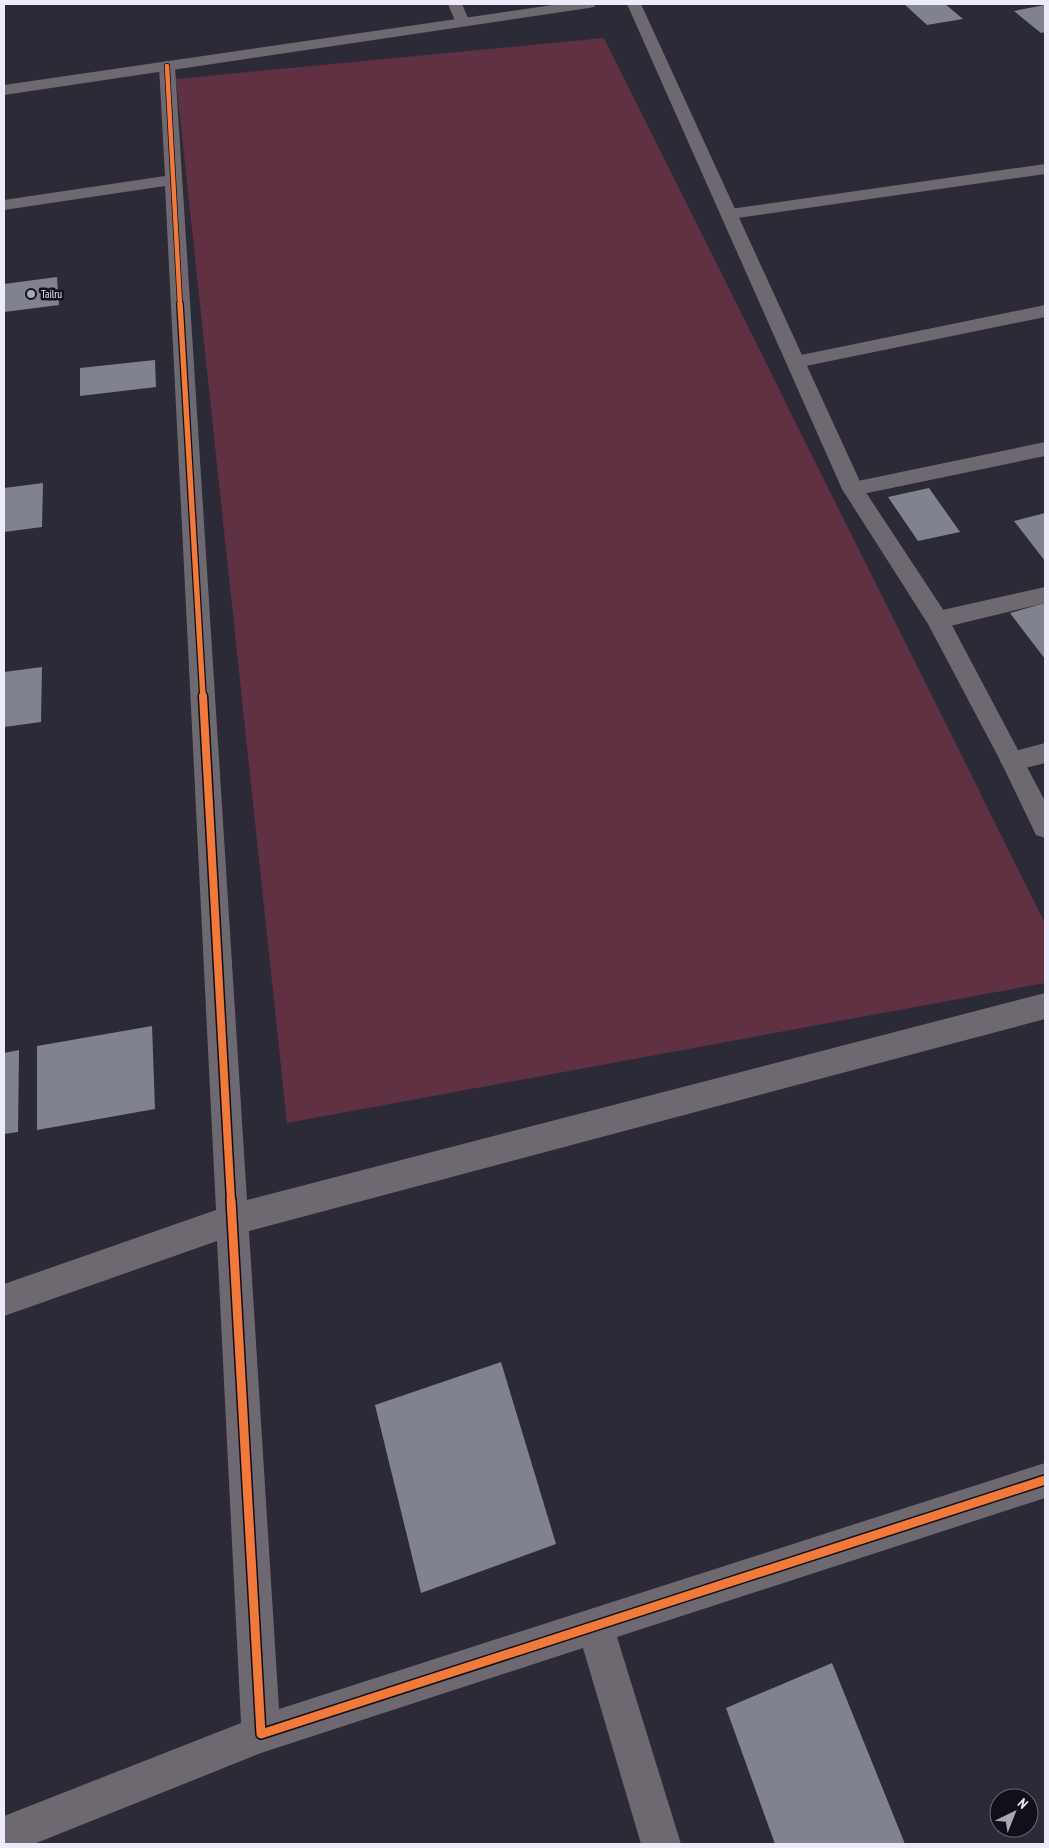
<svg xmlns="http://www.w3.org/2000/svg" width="1049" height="1848" font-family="'PT Sans Narrow',sans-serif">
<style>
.green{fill:#603142}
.building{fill:#80838d}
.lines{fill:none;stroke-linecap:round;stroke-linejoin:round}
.minor{fill:#6e6870;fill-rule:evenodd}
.tertiary{fill:#6e6870;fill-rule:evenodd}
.cycleway-far3-casing{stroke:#110f1a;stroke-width:6}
.cycleway-far2-casing{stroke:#110f1a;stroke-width:8}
.cycleway-far1-casing{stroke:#110f1a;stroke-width:11}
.cycleway-casing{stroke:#110f1a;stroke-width:12}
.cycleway-far3{stroke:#f17a3a;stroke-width:4.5}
.cycleway-far2{stroke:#f17a3a;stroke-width:5.5}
.cycleway-far1{stroke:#f17a3a;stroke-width:8}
.cycleway{stroke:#f17a3a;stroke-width:9}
.poi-dot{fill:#a9a7b6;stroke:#110f1a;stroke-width:2}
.labels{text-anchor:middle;stroke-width:5;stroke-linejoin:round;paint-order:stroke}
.far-poi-label{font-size:11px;fill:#edebfb;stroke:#110f1a;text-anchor:start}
</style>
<rect width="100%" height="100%" fill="#2c2a36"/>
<path class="green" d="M 604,38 L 1045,923 L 1045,983 L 287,1123 L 176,79 Z"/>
<path class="building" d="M 904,4 L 945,4 L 963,19 L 927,25 Z
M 1045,5 L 1045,32 L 1041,33 L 1014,11 Z
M 57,277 L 59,305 L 4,312 L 4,284 Z
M 155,360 L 156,387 L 80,396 L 80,368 Z
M 43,483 L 42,527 L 4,532 L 4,488 Z
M 929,488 L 960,532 L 918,541 L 888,497 Z
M 1045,513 L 1045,561 L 1014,521 Z
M 1045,603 L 1045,659 L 1010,613 Z
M 42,667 L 41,722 L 4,727 L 4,672 Z
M 152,1026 L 155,1109 L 37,1130 L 37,1046 Z
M 19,1050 L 18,1132 L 4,1134 L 4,1053 Z
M 501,1362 L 556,1544 L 421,1593 L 375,1405 Z
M 832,1663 L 905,1844 L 775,1844 L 726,1708 Z"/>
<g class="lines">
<path class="minor" d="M 448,4 L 462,4 L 470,23 L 467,26 L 457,26 Z
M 167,61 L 173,63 L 175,66 L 247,1200 L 1045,993 L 1045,1019 L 249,1231 L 279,1709 L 1045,1463 L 1045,1498 L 617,1637 L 681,1844 L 641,1844 L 583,1648 L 261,1753 L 34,1844 L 4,1844 L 4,1816 L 241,1723 L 217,1241 L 4,1316 L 4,1284 L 216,1210 L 165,186 L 4,210 L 4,200 L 165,176 L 159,66 L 161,63 Z
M 1045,164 L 1045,174 L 730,219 L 724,218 L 721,214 L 724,210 L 730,209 Z
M 1045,305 L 1045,317 L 796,368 L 789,366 L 786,362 L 789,358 L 796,356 Z
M 1045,442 L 1045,456 L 853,496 L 845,494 L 842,489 L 845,484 L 853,482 Z
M 1045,587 L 1045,603 L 938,629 L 930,626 L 926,620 L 930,614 L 938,611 Z
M 1045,743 L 1045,763 L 1013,771 L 1004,768 L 1000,761 L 1004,754 Z"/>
<path class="tertiary" d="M 560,4 L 596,4 L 594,7 L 589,8 L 4,95 L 4,85 Z
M 627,4 L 641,4 L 863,488 L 946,614 L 1045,801 L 1045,838 L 1036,835 L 1001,762 L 928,624 L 842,489 Z"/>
<defs>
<path id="cycleway-far3" d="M 167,66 L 180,305"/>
<path id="cycleway-far2" d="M 180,304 L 203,697"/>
<path id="cycleway-far1" d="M 203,696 L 231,1201"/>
<path id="cycleway" d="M 231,1200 L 261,1734 L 1045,1480"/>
</defs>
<use href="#cycleway-far3" class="cycleway-far3-casing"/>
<use href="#cycleway-far2" class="cycleway-far2-casing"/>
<use href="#cycleway-far1" class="cycleway-far1-casing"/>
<use href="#cycleway" class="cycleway-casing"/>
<use href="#cycleway-far3" class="cycleway-far3"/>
<use href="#cycleway-far2" class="cycleway-far2"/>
<use href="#cycleway-far1" class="cycleway-far1"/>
<use href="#cycleway" class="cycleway"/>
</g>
<circle class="poi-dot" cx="31" cy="294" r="5"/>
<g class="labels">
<g class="far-poi-label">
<text x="41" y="298">Tailru</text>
</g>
</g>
<rect width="1049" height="1848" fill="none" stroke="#edebfb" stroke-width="10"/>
<g transform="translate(1014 1813) rotate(43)"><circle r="24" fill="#110f1a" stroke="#696774"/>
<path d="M0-4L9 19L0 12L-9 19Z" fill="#a9a7b6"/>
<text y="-8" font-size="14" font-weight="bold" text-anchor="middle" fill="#edebfb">N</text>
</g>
</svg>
